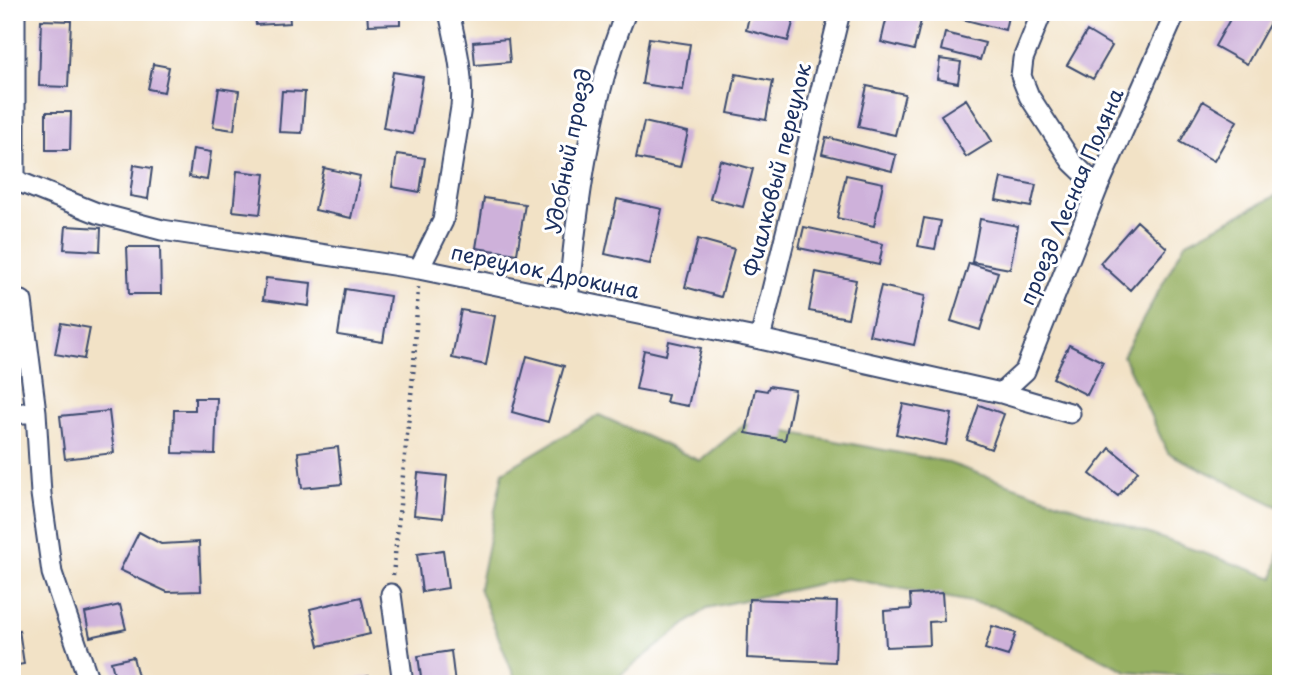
<svg xmlns="http://www.w3.org/2000/svg" width="1293" height="696" font-family="'Playpen Sans',sans-serif">
<style>
.forest{fill:#96b062;stroke:#587060;stroke-width:2}
.building{fill:#ceb1da}
.lines{fill:none;stroke-linecap:round;stroke-linejoin:round}
.street-casing{stroke:#3b4a6e;stroke-width:23}
.path{stroke:#3b4a6e;stroke-width:4.5;stroke-dasharray:2 5;stroke-linecap:butt}
.street{stroke:#fff;stroke-width:19}
.labels{text-anchor:middle;stroke-width:6;stroke-linejoin:round;paint-order:stroke}
.street-label{font-size:21px;fill:#1b2f5e;stroke:#fff}
</style>
<rect width="100%" height="100%" fill="#fff"/>
<filter id="ink" filterUnits="userSpaceOnUse"><feTurbulence type="fractalNoise" baseFrequency=".0143" numOctaves="2"/><feDisplacementMap in="SourceGraphic" scale="14" xChannelSelector="R" yChannelSelector="G"/><feConvolveMatrix kernelMatrix="1 2 1 2 8 2 1 2 1" color-interpolation-filters="sRGB"/></filter>
<filter id="wash" filterUnits="userSpaceOnUse"><feTurbulence type="fractalNoise" baseFrequency=".00686" numOctaves="4" result="noise"/><feDisplacementMap in="SourceGraphic" scale="28" xChannelSelector="R" yChannelSelector="G"/><feGaussianBlur stdDeviation="1.57" result="paint"/><feColorMatrix in="noise" values="0 0 0 0 0 0 0 0 0 0 0 0 0 0 0 0 0 1.4 0 .05"/><feComposite in="paint" operator="in"/></filter>
<g filter="url(#wash)">
<rect width="100%" height="100%" fill="#f2e2c6"/>
<path class="forest" d="M 1281,193 L 1281,508 L 1168,453 L 1123,356 L 1185,243 Z
M 599,415 L 700,461 L 745,424 L 943,461 L 1274,578 L 1281,541 L 1281,684 L 1127,671 L 997,607 L 846,578 L 707,608 L 609,684 L 517,684 L 479,588 L 503,472 Z"/>
<g id="blocks">
<path class="building" d="M 255,12 L 289,12 L 290,23 L 256,25 Z
M 367,12 L 400,12 L 400,24 L 368,25 Z
M 750,12 L 796,12 L 788,41 L 746,30 Z
M 888,12 L 923,12 L 914,50 L 881,42 Z
M 963,12 L 1009,12 L 1005,30 L 962,19 Z
M 1234,12 L 1276,12 L 1247,64 L 1215,46 Z
M 41,20 L 71,21 L 68,87 L 39,86 Z
M 1087,31 L 1112,46 L 1093,79 L 1067,65 Z
M 945,33 L 985,43 L 980,60 L 941,50 Z
M 649,38 L 690,44 L 683,90 L 642,84 Z
M 508,39 L 510,62 L 475,65 L 473,42 Z
M 940,59 L 961,62 L 958,83 L 937,79 Z
M 153,64 L 169,67 L 164,92 L 148,89 Z
M 393,72 L 423,77 L 413,134 L 383,128 Z
M 736,74 L 773,81 L 766,120 L 728,113 Z
M 867,86 L 905,94 L 895,135 L 858,127 Z
M 219,88 L 239,91 L 234,130 L 213,127 Z
M 282,91 L 305,92 L 302,133 L 279,132 Z
M 966,99 L 992,141 L 966,157 L 941,115 Z
M 1203,101 L 1237,121 L 1214,161 L 1180,142 Z
M 46,112 L 71,112 L 70,150 L 46,150 Z
M 644,122 L 688,132 L 680,167 L 636,158 Z
M 826,137 L 896,155 L 892,171 L 822,154 Z
M 193,149 L 211,152 L 207,180 L 189,177 Z
M 397,154 L 425,158 L 420,192 L 392,187 Z
M 720,160 L 753,169 L 743,207 L 710,199 Z
M 134,165 L 152,168 L 148,199 L 130,196 Z
M 324,168 L 360,176 L 351,218 L 315,210 Z
M 237,171 L 265,174 L 260,214 L 233,211 Z
M 846,175 L 883,183 L 874,226 L 837,218 Z
M 1001,178 L 1036,185 L 1031,207 L 996,200 Z
M 484,198 L 525,204 L 517,254 L 476,248 Z
M 617,199 L 662,209 L 650,264 L 605,254 Z
M 924,218 L 941,221 L 935,249 L 918,246 Z
M 980,219 L 1018,226 L 1010,269 L 972,262 Z
M 1137,221 L 1167,248 L 1130,290 L 1100,263 Z
M 66,226 L 101,228 L 100,251 L 64,249 Z
M 804,227 L 883,244 L 879,265 L 799,248 Z
M 698,239 L 734,249 L 721,297 L 685,287 Z
M 127,247 L 160,247 L 161,294 L 129,294 Z
M 969,263 L 998,272 L 980,330 L 951,321 Z
M 816,272 L 856,280 L 848,318 L 809,311 Z
M 266,278 L 311,283 L 309,306 L 263,300 Z
M 881,286 L 925,296 L 914,345 L 869,335 Z
M 345,289 L 390,296 L 383,342 L 338,335 Z
M 461,310 L 495,316 L 486,365 L 452,358 Z
M 61,323 L 90,328 L 84,359 L 55,354 Z
M 669,341 L 701,348 L 688,406 L 666,402 L 668,395 L 636,389 L 644,350 L 666,355 Z
M 1069,345 L 1103,362 L 1087,395 L 1053,378 Z
M 527,356 L 564,366 L 548,422 L 512,412 Z
M 769,386 L 795,390 L 785,440 L 746,433 L 755,389 L 767,391 Z
M 195,398 L 217,398 L 215,454 L 173,453 L 174,410 L 195,410 Z
M 903,404 L 952,414 L 946,445 L 896,434 Z
M 979,405 L 1004,414 L 991,449 L 967,440 Z
M 109,411 L 114,453 L 65,459 L 60,416 Z
M 338,447 L 342,484 L 302,488 L 298,452 Z
M 1110,448 L 1138,471 L 1118,496 L 1090,474 Z
M 418,473 L 447,476 L 443,518 L 414,515 Z
M 139,532 L 161,544 L 199,542 L 201,591 L 167,592 L 120,570 Z
M 443,550 L 448,588 L 422,592 L 417,554 Z
M 942,593 L 944,621 L 929,622 L 930,645 L 886,647 L 884,611 L 911,609 L 910,595 Z
M 361,597 L 370,634 L 319,646 L 310,609 Z
M 749,599 L 837,602 L 835,662 L 747,658 Z
M 120,605 L 126,629 L 90,637 L 85,613 Z
M 992,626 L 1016,633 L 1008,656 L 985,649 Z
M 19,630 L 24,664 L 12,666 L 12,631 Z
M 451,651 L 455,684 L 422,684 L 418,656 Z
M 133,657 L 140,684 L 117,684 L 111,662 Z
M 369,676 L 371,684 L 341,684 L 341,683 Z"/>
</g>
</g>
<g filter="url(#ink)">
<use href="#blocks" fill-opacity="0" stroke="#3b4a6e" stroke-width="2"/>
<g class="lines">
<defs>
<path id="street" d="M 1042,12 L 1023,59 L 1021,76 L 1029,96 L 1072,162 L 1098,187
M 12,179 L 97,213 L 162,230 L 419,269 L 760,339 L 1001,393 L 1070,413
M 15,179 L 15,12
M 419,269 L 443,221 L 461,107 C 464,75 456,44 449,12
M 22,301 L 36,412 L 41,494 L 52,573 L 90,684
M 568,301 C 577,205 590,101 626,12
M 760,339 L 840,12
M 1001,393 L 1025,371 L 1098,187 L 1176,12
M 12,414 L 36,412
M 391,594 L 403,684"/>
</defs>
<use href="#street" class="street-casing"/>
<path class="path" d="M 393,575 L 414,365 L 418,287"/>
<use href="#street" class="street"/>
</g>
</g>
<g class="labels">
<g class="street-label">
<text transform="translate(569 151) rotate(-79)" y="7">Удобный проезд</text>
<text transform="translate(778 170) rotate(-76)" y="7">Фиалковый переулок</text>
<text transform="translate(1072 197) rotate(-67)" y="7">проезд Лесная Поляна</text>
<text transform="translate(545 272) rotate(12)" y="7">переулок Дрокина</text>
</g>
</g>
<rect width="1293" height="696" fill="none" stroke="#fff" stroke-width="42"/>
</svg>
